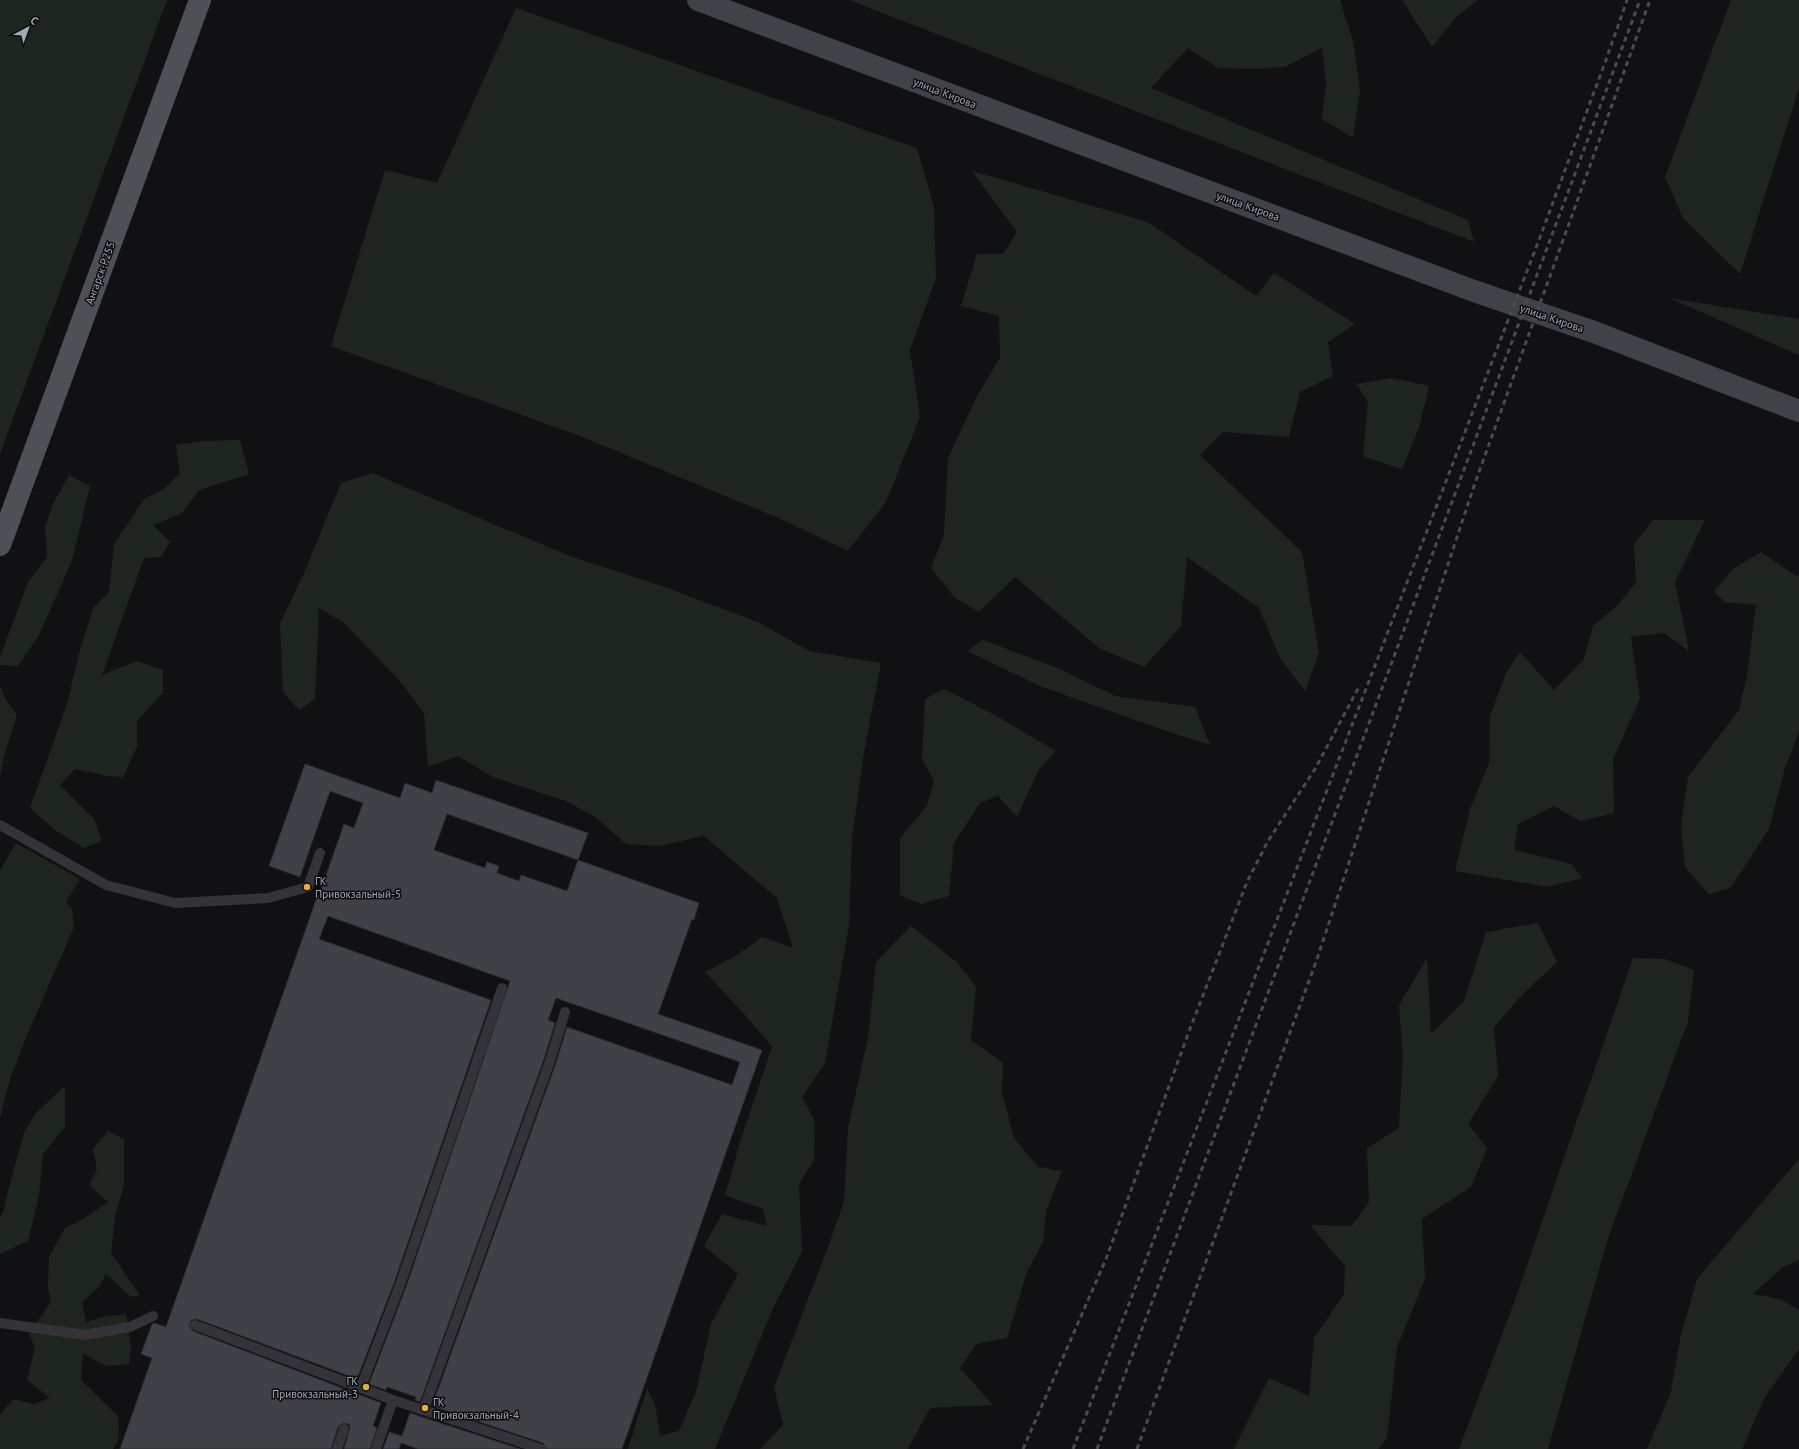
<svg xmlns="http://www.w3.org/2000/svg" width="1799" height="1449" font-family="'PT Sans',sans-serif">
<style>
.green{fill:#1e251f}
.building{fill:#404146;stroke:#2c2b2f;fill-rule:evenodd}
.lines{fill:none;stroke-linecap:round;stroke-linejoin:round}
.lane{stroke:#333338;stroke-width:10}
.secondary{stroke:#414247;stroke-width:22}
.primary{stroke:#4f5056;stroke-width:22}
.rail{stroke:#4a4b51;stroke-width:3;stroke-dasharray:5 4;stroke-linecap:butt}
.poi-dot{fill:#e8ad34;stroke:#0c0c0e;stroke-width:1.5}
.labels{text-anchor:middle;stroke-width:3;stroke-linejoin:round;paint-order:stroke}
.street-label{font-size:11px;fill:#a3a8b3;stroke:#0c0c0e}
.poi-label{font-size:11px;fill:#a3a8b3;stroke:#0c0c0e;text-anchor:start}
</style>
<rect width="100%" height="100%" fill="#111113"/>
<path class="green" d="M 0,0 L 167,0 L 0,454 Z
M 849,0 L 1340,0 L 1353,41 L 1360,91 L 1353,138 L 1322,119 L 1326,82 L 1322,48 L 1285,67 L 1256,69 L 1218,68 L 1188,48 L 1151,88 L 1468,220 L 1474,242 Z
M 1402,0 L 1478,0 L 1456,17 L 1432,47 Z
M 1731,0 L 1799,0 L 1799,88 L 1740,274 L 1683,218 L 1665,177 Z
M 516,8 L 917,148 L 934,207 L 936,278 L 910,350 L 920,417 L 886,502 L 848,551 L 781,519 L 580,436 L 331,346 L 385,170 L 437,183 Z
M 972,171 L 1148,222 L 1256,296 L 1274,273 L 1355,324 L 1328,342 L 1333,376 L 1300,392 L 1289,437 L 1223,432 L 1200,455 L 1302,552 L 1319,653 L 1305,691 L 1280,658 L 1259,608 L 1187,557 L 1181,626 L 1144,667 L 1099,648 L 1015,577 L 979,612 L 954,597 L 931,568 L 944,535 L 948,458 L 978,394 L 1000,358 L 999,316 L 961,306 L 977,254 L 1003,254 L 1017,232 Z
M 1669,298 L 1799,319 L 1799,355 Z
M 1392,378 L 1429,386 L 1419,428 L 1402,469 L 1363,456 L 1368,401 L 1356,384 Z
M 240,440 L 249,474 L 199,490 L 182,513 L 153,525 L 170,542 L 161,557 L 144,558 L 102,675 L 137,661 L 163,670 L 163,693 L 137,721 L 137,747 L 123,777 L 106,776 L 75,769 L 60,785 L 94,819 L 102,841 L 84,848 L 55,830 L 30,808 L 67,704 L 79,654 L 93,608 L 109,592 L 114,544 L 144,499 L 164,489 L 180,473 L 176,445 L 203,441 Z
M 372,473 L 572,557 L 659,585 L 760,623 L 809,651 L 881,663 L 864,752 L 852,838 L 849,925 L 825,1063 L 802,1097 L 815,1122 L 814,1160 L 799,1184 L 802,1252 L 773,1308 L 715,1449 L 628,1449 L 647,1389 L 655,1404 L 660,1436 L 679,1431 L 696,1392 L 711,1324 L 738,1274 L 704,1246 L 722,1214 L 767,1226 L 763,1209 L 725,1195 L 740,1142 L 772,1047 L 746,1016 L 705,972 L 737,955 L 762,937 L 793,948 L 777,898 L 704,836 L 659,846 L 626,844 L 595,817 L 566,801 L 493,777 L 458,756 L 428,767 L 424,713 L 399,680 L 344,623 L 319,608 L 315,699 L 299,710 L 283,692 L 280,623 L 305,571 L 341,483 Z
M 69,475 L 90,486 L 72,561 L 39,635 L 18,666 L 0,665 L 0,657 L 28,582 L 47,557 L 45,526 L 53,504 Z
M 1653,520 L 1705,520 L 1675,582 L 1689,651 L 1664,633 L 1631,637 L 1640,699 L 1613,759 L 1614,813 L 1580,821 L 1554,806 L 1518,824 L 1514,850 L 1572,864 L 1582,878 L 1548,887 L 1455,871 L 1470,809 L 1489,763 L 1490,716 L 1506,673 L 1520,652 L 1554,690 L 1584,659 L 1593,626 L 1618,605 L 1636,582 L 1634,544 Z
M 1761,552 L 1796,576 L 1799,575 L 1799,731 L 1785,768 L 1769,829 L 1731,887 L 1709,895 L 1685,867 L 1681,825 L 1688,777 L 1739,710 L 1747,676 L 1756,605 L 1724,602 L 1714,591 L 1733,569 Z
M 983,640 L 1060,669 L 1115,696 L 1195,707 L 1210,745 L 1169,732 L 1040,686 L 967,651 Z
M 0,686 L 6,700 L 17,715 L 5,752 L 0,776 Z
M 944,689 L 993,714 L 1056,751 L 1039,769 L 1017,817 L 998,796 L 980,803 L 954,843 L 949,896 L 921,904 L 900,895 L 900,838 L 927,806 L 934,781 L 922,759 L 925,699 Z
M 16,843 L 80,879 L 66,902 L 72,909 L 74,927 L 27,1035 L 10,1079 L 0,1118 L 0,870 Z
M 1538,923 L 1557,962 L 1523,994 L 1494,1027 L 1498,1076 L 1468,1124 L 1487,1148 L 1471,1187 L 1422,1219 L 1425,1279 L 1397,1347 L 1387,1438 L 1378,1449 L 1234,1449 L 1269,1378 L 1309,1396 L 1314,1338 L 1344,1294 L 1345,1266 L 1310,1225 L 1352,1226 L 1369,1202 L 1367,1148 L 1399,1128 L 1403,1056 L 1399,1005 L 1427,958 L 1431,1034 L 1464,1001 L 1486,932 Z
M 911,926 L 958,963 L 976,987 L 971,1040 L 1003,1063 L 1002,1093 L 1014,1138 L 1038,1167 L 1062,1171 L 1046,1211 L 1043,1242 L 1027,1272 L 1007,1338 L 976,1344 L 960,1368 L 993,1405 L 930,1408 L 908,1449 L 760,1449 L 783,1425 L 774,1387 L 827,1250 L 844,1201 L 848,1128 L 868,1038 L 876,962 Z
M 1633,958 L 1665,959 L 1694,970 L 1688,1021 L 1608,1238 L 1548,1449 L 1459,1449 L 1515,1300 Z
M 65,1086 L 65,1127 L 43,1154 L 39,1196 L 28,1241 L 0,1254 L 0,1218 L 4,1210 L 9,1187 L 24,1133 L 36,1113 Z
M 108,1131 L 124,1139 L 124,1185 L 115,1216 L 111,1253 L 140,1295 L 131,1297 L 106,1274 L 99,1287 L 82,1302 L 86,1322 L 103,1317 L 126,1314 L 131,1345 L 129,1364 L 107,1366 L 83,1354 L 81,1380 L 118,1416 L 119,1438 L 113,1449 L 0,1449 L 0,1415 L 13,1399 L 33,1404 L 50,1398 L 27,1380 L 35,1348 L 29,1333 L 51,1302 L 48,1287 L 49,1257 L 65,1228 L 83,1219 L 108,1202 L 89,1185 L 97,1169 L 93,1149 Z
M 1799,1159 L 1799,1260 L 1783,1267 L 1753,1294 L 1780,1299 L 1799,1310 L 1799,1349 L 1765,1397 L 1742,1449 L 1647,1449 L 1671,1392 L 1680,1339 L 1697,1279 Z"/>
<path class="building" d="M 305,764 L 400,798 L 405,783 L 432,793 L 436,780 L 588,833 L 578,860 L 699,903 L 694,920 L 692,919 L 658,1014 L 762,1050 L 622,1449 L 547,1449 L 543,1443 L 432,1406 L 556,1063 L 567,1027 L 732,1085 L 740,1062 L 556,998 L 548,1020 L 555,1023 L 544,1059 L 420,1402 L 415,1400 L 416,1397 L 387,1387 L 386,1390 L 369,1384 L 406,1287 L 510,981 L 328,916 L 319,939 L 491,1000 L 394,1283 L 357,1379 L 197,1319 L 191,1320 L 189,1326 L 193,1331 L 381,1403 L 373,1426 L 377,1428 L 370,1449 L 344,1449 L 350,1428 L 349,1424 L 343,1423 L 338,1427 L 331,1449 L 120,1449 L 152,1358 L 141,1354 L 152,1324 L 154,1323 L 166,1327 L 317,897 L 318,898 L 344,824 L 354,828 L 363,803 L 330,791 L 300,877 L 269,866 ZM 447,814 L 578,860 L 567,891 L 521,875 L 519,881 L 497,873 L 499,866 L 487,862 L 485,868 L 434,850 Z
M 410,1413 L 520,1449 L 418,1449 L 401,1443 L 399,1449 L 383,1449 L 389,1432 L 402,1436 Z"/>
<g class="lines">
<path class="lane" d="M 0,825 L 106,885 L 175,903 L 268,898 L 308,887 L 320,853
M 0,1323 L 85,1335 L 130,1327 L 153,1316
M 195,1325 L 393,1400 L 541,1449
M 361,1387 L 400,1285 L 502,988
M 424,1409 L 550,1061 L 565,1012
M 337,1449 L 344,1429
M 376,1449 L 393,1400"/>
<path class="secondary" d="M 698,0 L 1474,291 L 1594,332 L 1799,411"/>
<path class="primary" d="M 0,545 L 200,0"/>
<path class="rail" d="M 1023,1449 L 1106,1259 L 1188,1034 L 1247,882 L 1268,841 L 1315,769 L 1360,685
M 1073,1449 L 1539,240 L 1606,60 L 1627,0
M 1097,1449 L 1640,0
M 1137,1449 L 1317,959 L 1475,483 L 1650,0"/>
</g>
<g class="poi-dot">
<circle cx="307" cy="887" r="4"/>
<circle cx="366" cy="1387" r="4"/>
<circle cx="425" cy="1408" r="4"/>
</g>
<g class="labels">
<g class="street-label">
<text transform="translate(945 93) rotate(21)" y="4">улица Кирова</text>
<text transform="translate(1248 206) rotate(20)" y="4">улица Кирова</text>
<text transform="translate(100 273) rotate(-70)" y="4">Ангарск-Р255</text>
<text transform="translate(1552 318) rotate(19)" y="4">улица Кирова</text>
</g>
<g class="poi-label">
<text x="315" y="885">ГК<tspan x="315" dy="13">Привокзальный-5</tspan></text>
<text x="358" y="1385" text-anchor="end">ГК<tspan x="358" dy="13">Привокзальный-3</tspan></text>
<text x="433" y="1406">ГК<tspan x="433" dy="13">Привокзальный-4</tspan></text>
</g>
</g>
<g transform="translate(28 28) rotate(41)" stroke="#0c0c0e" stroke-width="3" paint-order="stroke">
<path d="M0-3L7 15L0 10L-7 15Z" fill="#a3a8b3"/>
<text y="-6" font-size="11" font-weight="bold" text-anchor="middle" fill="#a3a8b3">С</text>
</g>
</svg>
